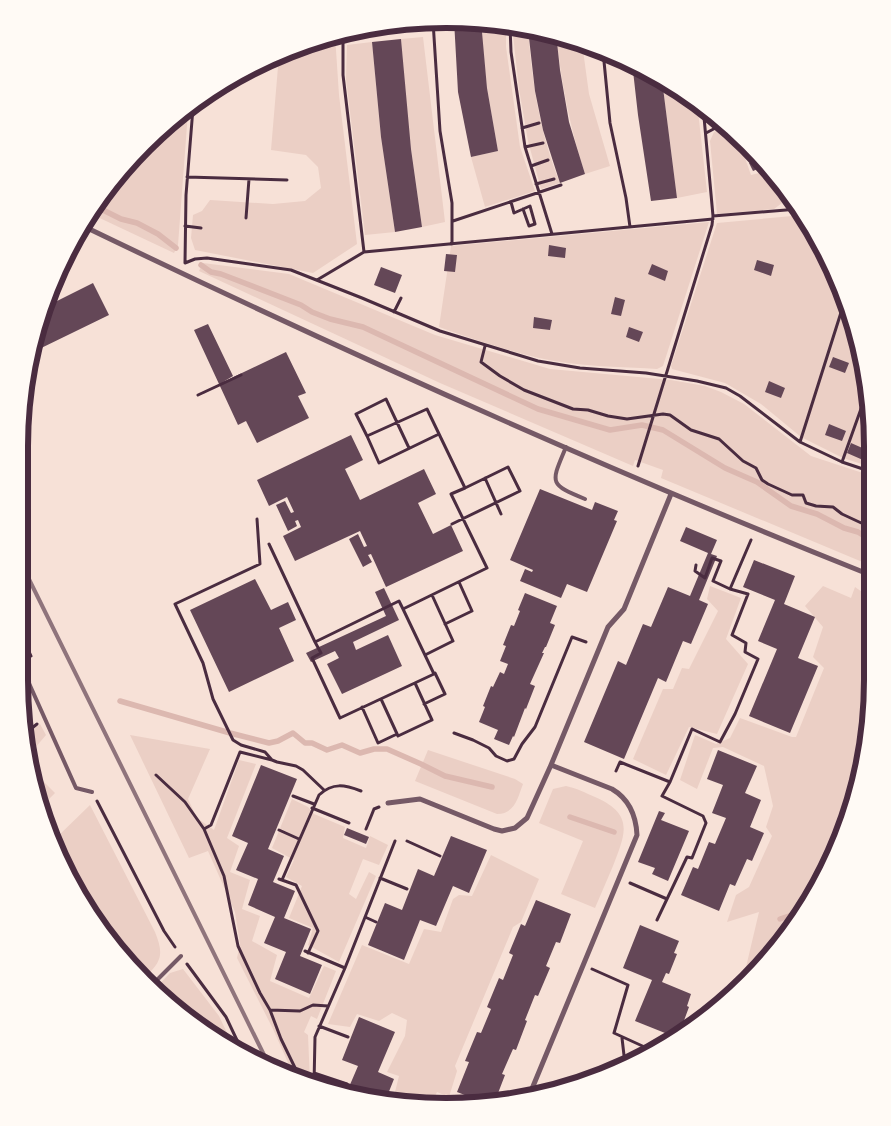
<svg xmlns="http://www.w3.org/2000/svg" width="891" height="1126" font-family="'Playfair Display',serif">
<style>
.green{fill:#ebcfc5}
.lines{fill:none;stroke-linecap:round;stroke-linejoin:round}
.stream{stroke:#dcb8b0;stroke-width:5.5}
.building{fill:#644757}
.path{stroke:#4a2c40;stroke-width:3}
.service{stroke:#755966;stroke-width:4}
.minor{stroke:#755966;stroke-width:5}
.rail{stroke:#8f747c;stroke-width:4}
.rim{fill:none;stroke:#4a2c40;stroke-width:6}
</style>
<rect width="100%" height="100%" fill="#f7e1d7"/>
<path class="green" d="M 480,21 L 506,25 L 506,47 L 520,147 L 535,191 L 485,207 L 471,157 L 498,151 L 487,88 Z
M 512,26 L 528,29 C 532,82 540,134 560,183 L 541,189 L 528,141 L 519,89 Z
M 556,33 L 582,43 L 589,94 L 610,166 L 585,174 C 570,128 561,82 556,33 Z
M 335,35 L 339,95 L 357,244 L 313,273 L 195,250 L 191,238 L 193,215 L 202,211 L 210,200 L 273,204 L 305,201 L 321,188 L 318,167 L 306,155 L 271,150 L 279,55 L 309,41 Z
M 423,37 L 445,222 L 422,227 L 409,134 L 401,39 Z
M 372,42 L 381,137 L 395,232 L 365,235 L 346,79 L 347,45 Z
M 662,80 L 697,102 L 707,192 L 677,198 Z
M 188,112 L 178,245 L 174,253 L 89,213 L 124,164 Z
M 726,126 L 742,142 L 740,144 L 751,175 L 767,171 L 782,203 L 774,209 L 717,214 L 710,141 L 714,132 Z
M 803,215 L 815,232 L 858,335 L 871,417 L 871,467 L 843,458 L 801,437 L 761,404 L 725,383 L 672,369 L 671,366 L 717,223 Z
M 709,222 L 663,366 L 657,369 C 627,367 597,367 568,363 C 524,357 481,342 439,327 L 451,246 Z
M 203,263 L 289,274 L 435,335 L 550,369 L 671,380 L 705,386 L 721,392 L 744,404 L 811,456 L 872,476 L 872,566 L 661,478 L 663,470 L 635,460 L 633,466 L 440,383 L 199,271 Z
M 710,586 L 741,598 L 726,639 L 748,664 L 717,734 L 689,727 L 666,775 L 633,759 L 663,689 L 673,689 L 682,668 L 689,669 L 718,611 L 707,599 Z
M 823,586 L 851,598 L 855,587 L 872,599 L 872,681 L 864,763 L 840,844 L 800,918 L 742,984 L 759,912 L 727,922 L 736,895 L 749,887 L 772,836 L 766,827 L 773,806 L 764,766 L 723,747 L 713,748 L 697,789 L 680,780 L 695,735 L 716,744 L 730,738 L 740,718 L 792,737 L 796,737 L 824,668 L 813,657 L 823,627 L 805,606 Z
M 40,724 L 46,735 L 29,755 L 26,735 Z
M 130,735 L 210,749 L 188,799 L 197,818 L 214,830 L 239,760 L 256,764 L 227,838 L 239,846 L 230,872 L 250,880 L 242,909 L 260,916 L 252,941 L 277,955 L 270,981 L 309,998 L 324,966 L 336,971 L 317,1019 L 311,1016 L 304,1032 L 308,1035 L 310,1082 L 294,1076 L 273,1029 L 237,958 L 240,944 L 235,912 L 208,851 L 189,858 Z
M 428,750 L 515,779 L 523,784 C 518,797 515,814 497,814 L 415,781 Z
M 30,768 L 55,793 L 40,808 L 33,791 Z
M 566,786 C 576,788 586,793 595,797 C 634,814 626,833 613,866 C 607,880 601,894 595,908 L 561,894 L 583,841 L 539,823 L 553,789 Z
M 292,799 L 308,807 L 314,814 L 345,827 L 343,838 L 366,848 L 370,836 L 388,845 L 379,865 L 363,859 L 349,894 L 356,899 L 369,872 L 376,876 L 339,962 L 308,945 L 313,928 L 289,918 L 302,886 L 286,877 L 294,860 L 272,848 Z
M 90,805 L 155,932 C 163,952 163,961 146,976 L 135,966 L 129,964 L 76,894 L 54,840 Z
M 491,855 L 539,879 L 521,922 L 513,927 L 455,1066 L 457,1071 L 449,1097 L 437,1092 L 431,1105 L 393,1100 L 399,1076 L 387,1072 L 405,1036 L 407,1020 L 392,1013 L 379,1021 L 357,1014 L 350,1027 L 328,1024 L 362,945 L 409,964 L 424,929 L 441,932 L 453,899 L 459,895 L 472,896 Z
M 183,969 L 219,1016 L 236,1052 L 154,990 L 170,973 Z"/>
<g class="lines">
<path class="stream" d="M 95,206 L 121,219 L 137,223 L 158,234 L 176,248
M 201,265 L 211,272 L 221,274 L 301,305 L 312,312 L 330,319 L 363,327 L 538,409 L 610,430 L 642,425 L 663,430 L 725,468 L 757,482 L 791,506 L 817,514 L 844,528 L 858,532 L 872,541
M 120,701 L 230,733 L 269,743 L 278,741 L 293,733 L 305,743 L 312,743 L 327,750 L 342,745 L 360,753 L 374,749 L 387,749 L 421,764 L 445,776 L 492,787
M 570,817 L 614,832
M 780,919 L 804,911"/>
</g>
<path class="building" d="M 454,20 L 481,21 L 487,88 L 498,151 L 471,157 L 458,92 Z
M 528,29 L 556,33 L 560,70 L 569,122 L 585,174 L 560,183 L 543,130 L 535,91 Z
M 401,39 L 411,149 L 422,227 L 395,232 L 381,137 L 372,42 Z
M 632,62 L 662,80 L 677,198 L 651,201 L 638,115 Z
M 749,148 L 767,164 L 767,165 L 753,171 L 749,163 L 753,161 L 748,149 Z
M 779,182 L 787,193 L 782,196 L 776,184 Z
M 549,245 L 566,248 L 565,258 L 548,256 Z
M 446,254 L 457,255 L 455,272 L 444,271 Z
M 757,260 L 774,265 L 771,276 L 754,270 Z
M 652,264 L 668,271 L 665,281 L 648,274 Z
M 381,267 L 402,275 L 395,293 L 374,285 Z
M 93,283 L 109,315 L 33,352 L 41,308 L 45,305 L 44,302 L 49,291 L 55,302 Z
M 615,297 L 625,300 L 621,316 L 611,314 Z
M 534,317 L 552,320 L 550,330 L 533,328 Z
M 208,324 L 233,376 L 223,382 L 286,352 L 306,393 L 298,396 L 309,418 L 257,443 L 246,421 L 238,425 L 194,330 Z
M 629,327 L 643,332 L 639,342 L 626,337 Z
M 833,357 L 849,363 L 845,373 L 829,367 Z
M 769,381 L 785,388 L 781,398 L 765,392 Z
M 829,424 L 846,431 L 842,441 L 825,435 Z
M 351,435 L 363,460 L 345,469 L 360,500 L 424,469 L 436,494 L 418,503 L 433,534 L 451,525 L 463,551 L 386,587 L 371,554 L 368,555 L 372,562 L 363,567 L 349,539 L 358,534 L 364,547 L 367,546 L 360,531 L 295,561 L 283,536 L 301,527 L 298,520 L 295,521 L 297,526 L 288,531 L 276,505 L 285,501 L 291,513 L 294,512 L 287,497 L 269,506 L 257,480 Z
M 851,443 L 867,450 L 863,460 L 847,453 Z
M 540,489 L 592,510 L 595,502 L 618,511 L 614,520 L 617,521 L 587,592 L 567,584 L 561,598 L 520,581 L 525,569 L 532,572 L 533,570 L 510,560 Z
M 686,527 L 717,540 L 711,554 L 717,556 L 699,600 L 708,604 L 691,644 L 683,641 L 666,682 L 658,678 L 624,759 L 584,742 L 618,661 L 626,665 L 643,624 L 651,627 L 668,587 L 690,596 L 708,553 L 680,541 Z
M 754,560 L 795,576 L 784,604 L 815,617 L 798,658 L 818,666 L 790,733 L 749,716 L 777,649 L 758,641 L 775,600 L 743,587 Z
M 255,579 L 271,610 L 288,602 L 296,620 L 279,628 L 294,661 L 229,692 L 190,610 Z
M 384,588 L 399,620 L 353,642 L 356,650 L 388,635 L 402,666 L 342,694 L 327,664 L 339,658 L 335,651 L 311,662 L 306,653 L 386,616 L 375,592 Z
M 525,593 L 557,606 L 550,623 L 555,625 L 546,647 L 545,647 L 542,653 L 544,653 L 530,684 L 535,686 L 526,709 L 525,708 L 514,737 L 513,736 L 509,745 L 494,739 L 498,730 L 479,722 L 485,707 L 483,706 L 491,686 L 493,687 L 500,672 L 504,674 L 508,664 L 500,661 L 506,646 L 503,645 L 511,625 L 514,626 L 520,611 L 518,610 Z
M 718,750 L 757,766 L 745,793 L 761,800 L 750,827 L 764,833 L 752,861 L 747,859 L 735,886 L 730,884 L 719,911 L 681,895 L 693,867 L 698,869 L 709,842 L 715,844 L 726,818 L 712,813 L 723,785 L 707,779 Z
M 261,765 L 297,779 L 268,849 L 284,856 L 273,882 L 295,891 L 284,918 L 311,929 L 300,956 L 322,965 L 310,994 L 275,979 L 286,952 L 264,943 L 275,917 L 248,905 L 258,879 L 236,870 L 248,843 L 232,836 Z
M 659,811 L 665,813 L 661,820 L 689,831 L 668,881 L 652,874 L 655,868 L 638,862 Z
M 347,828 L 369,837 L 366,844 L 344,835 Z
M 451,836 L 487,850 L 469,893 L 453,886 L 436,926 L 420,920 L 404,960 L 368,945 L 385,903 L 402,910 L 418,869 L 434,876 Z
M 536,900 L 571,914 L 560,943 L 556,942 L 546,966 L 550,968 L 538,996 L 535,995 L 525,1020 L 527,1021 L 516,1050 L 513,1049 L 502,1074 L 505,1075 L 495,1101 L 483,1102 L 457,1092 L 469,1062 L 465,1061 L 477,1032 L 481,1033 L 491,1009 L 487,1007 L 499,978 L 503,980 L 513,955 L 509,953 L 521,924 L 525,926 Z
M 640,925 L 679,941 L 674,953 L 677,954 L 669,974 L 666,973 L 662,982 L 691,994 L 687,1006 L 689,1007 L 682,1026 L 679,1025 L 675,1035 L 678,1036 L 658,1051 L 665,1033 L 635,1021 L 652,980 L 623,968 Z
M 359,1017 L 395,1032 L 378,1072 L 394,1079 L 386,1099 L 346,1094 L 358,1066 L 342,1060 Z"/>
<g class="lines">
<path class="path" d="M 433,21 L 440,131 L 452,203 L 452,244
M 510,26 L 511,52 L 525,147 L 552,234
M 343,33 L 343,75 L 364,252
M 343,35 L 433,28
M 603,51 L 610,123 L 626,198 L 630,227
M 193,108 L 186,195 L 185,263 L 195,259 L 207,258 L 291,270 L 362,298 L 440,331 L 538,361 L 580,368 L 646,373 L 697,381 L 726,388 L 740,396 L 800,442 L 842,462 L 872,472
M 522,128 L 539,123
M 706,133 L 723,124
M 525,147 L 543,143
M 531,166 L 548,160
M 187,177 L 287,180
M 536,184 L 554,179
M 511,202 L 514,213 L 530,206 L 535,224 L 529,226 L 523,209
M 713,216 L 798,209
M 246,218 L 249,179
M 453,221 L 561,185
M 185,226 L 201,228
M 317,280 L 364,252 L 713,219
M 394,312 L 401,298
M 485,346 L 481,362 L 500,376 L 524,390 L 573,409 L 588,410 L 608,416 L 627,419 L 663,414 L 670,415 L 691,430 L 719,439 L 743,461 L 756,468 L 762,480 L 768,484 L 792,495 L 803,495 L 806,503 L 816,506 L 833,507 L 842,514 L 872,528
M 198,395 L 241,375
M 367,436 L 356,414 L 386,399 L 409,448
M 800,442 L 844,303
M 842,462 L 867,392
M 638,466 L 712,225 L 713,216 L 703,106
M 485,478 L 501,514
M 257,519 L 260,564 L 175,604 L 203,663 L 213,699 L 233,740 L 241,745 L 265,752 L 272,760 L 277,762 L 296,766 L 303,770 L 324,790
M 452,524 L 520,491 L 508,467 L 465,488
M 269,544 L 315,642 L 399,601 L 403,609 L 487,568 L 451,494 L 465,488 L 427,409 L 367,436 L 379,463 L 439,434
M 696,565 L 695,571 L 705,578 L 712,558 L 721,561 L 713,581 L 730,589 L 751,540
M 445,624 L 472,611 L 459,582
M 19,629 L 31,656
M 315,642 L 321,653 L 312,658 L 340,718 L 434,674 L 403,609
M 425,655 L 453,641 L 432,595
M 381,699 L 398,736 L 432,720 L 415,683
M 424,704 L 445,694 L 435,673 L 434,674
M 362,707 L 378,743 L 397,734
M 26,733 L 37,724
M 454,733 L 473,740 L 489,748 L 496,756 L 507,761 L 514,759 L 522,744 L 535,727 L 572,637 L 586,642
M 616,771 L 620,762 L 670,782 L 692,729 L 720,742 L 735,714 L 758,659 L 745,652 L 746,643 L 732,635 L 748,594 L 730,589
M 156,775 L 185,802 L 204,829 L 224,876 L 238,946 L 260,993 L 270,1010 L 281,1039 L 300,1078
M 293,796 L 314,804
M 97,801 L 164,931 L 175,947
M 312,808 L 349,823
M 204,829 L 211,825 L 240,752 L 272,760
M 366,829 L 374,809 L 379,807
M 279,830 L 299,839
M 407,841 L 440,856
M 380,878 L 407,889
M 279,879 L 296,885 L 318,931 L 308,953
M 282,880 L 319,795 C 333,782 345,785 361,791
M 630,883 L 667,899 L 687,857 L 692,858 L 706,823 L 703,816 L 662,796 L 670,782
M 365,917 L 376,922
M 657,920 L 667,899
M 305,951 L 345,968
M 187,964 L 226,1017 L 244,1055
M 592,969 L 628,985 L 614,1033 L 649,1049
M 270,1010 L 300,1011 L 313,1005 L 328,1006
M 319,1026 L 348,1037
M 622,1038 L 625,1064
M 646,1055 L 649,1049 L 655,1052
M 314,1073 L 347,1084
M 314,1084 L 315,1037 L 345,968 L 395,841"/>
<path class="service" d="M 566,447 C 551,483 548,484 585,499
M 19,661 L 76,788 L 92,792
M 150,987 L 181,956"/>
<path class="minor" d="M 81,225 C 338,349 598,466 863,572 L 872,577
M 388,803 L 420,799 L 494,829 L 502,831 L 515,828 L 527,818 L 551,765 L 608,627 L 624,609 L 671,494
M 529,1096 L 637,835 C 636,815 629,799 612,789 L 551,765"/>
<path class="rail" d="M 19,559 L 269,1065"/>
</g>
<path d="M0 0H891V1126H0ZM446 28H446A418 418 0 0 1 864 446V680A418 418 0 0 1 446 1098H446A418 418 0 0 1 28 680V446A418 418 0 0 1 446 28Z" fill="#fffaf5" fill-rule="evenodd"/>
<path class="rim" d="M446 28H446A418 418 0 0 1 864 446V680A418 418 0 0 1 446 1098H446A418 418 0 0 1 28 680V446A418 418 0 0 1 446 28Z"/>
</svg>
